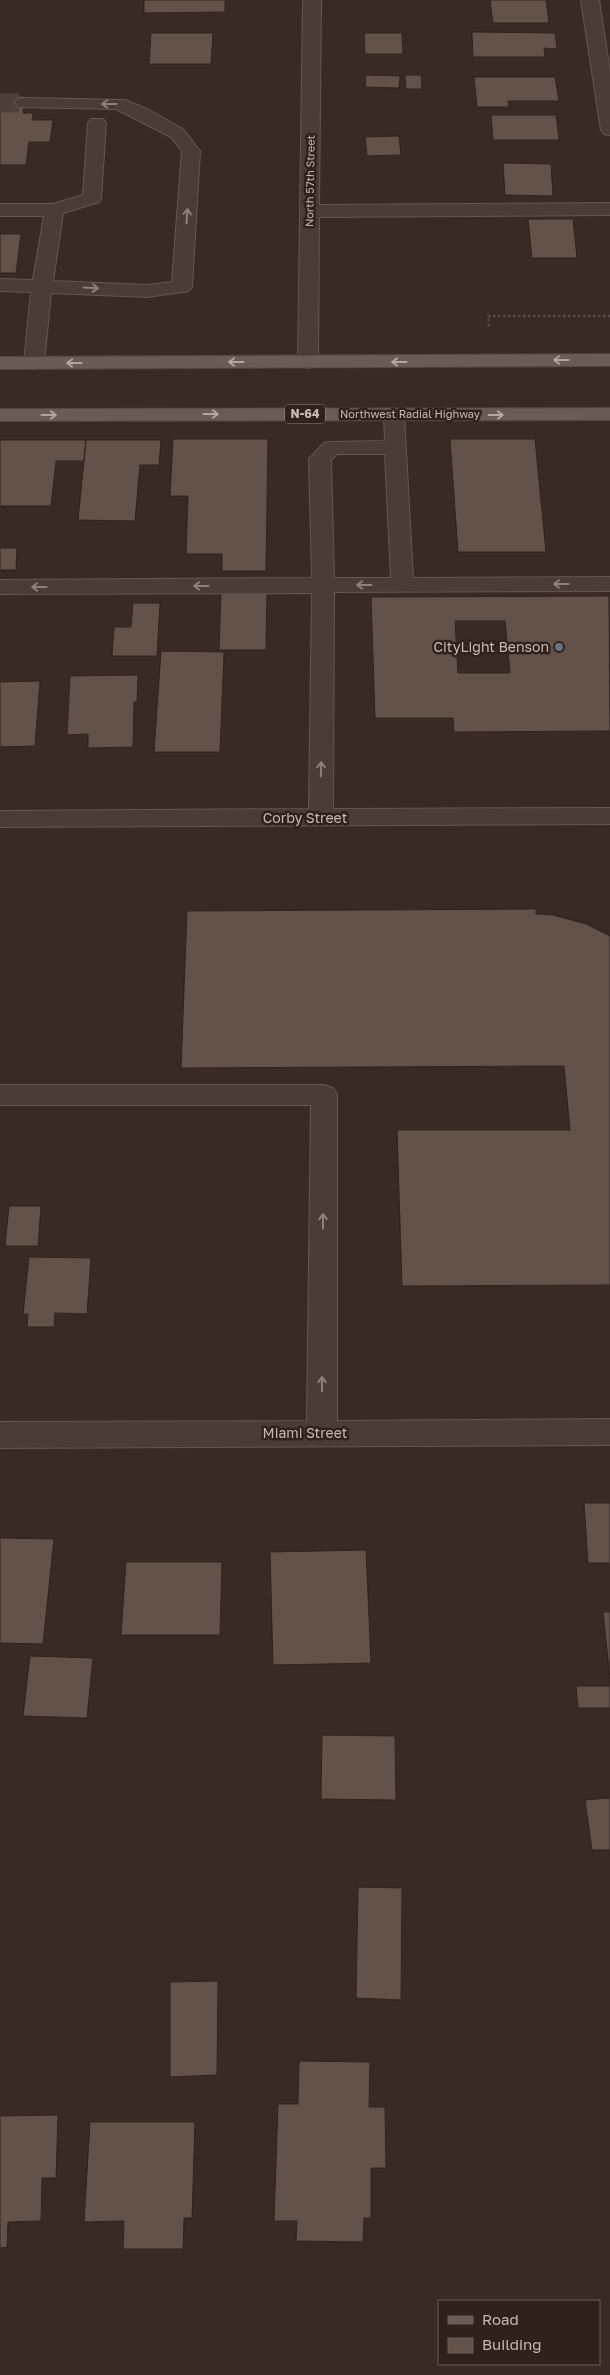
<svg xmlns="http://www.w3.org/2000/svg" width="610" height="2375" font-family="'Golos Text',sans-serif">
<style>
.building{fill:#635249;stroke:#31241e;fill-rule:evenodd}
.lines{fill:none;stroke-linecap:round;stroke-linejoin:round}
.minor-tunnel{stroke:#4e3f38;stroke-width:19;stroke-dasharray:19 10;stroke-linecap:butt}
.minor-casing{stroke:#655852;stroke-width:2}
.major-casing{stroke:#534640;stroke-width:2}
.path{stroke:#5e4a4d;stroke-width:2.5;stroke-dasharray:2.5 2.5;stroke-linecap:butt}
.minor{fill:#4a3d37;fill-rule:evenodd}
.major{fill:#6a5c55;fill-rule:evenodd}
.oneway{stroke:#8e817b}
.oneway2{stroke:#b4a69f}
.worship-dot{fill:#6b7280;stroke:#2f221c;stroke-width:2}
.labels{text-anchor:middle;stroke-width:5;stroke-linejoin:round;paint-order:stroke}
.far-street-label{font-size:11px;fill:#c6b9b2;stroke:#2f221c}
.shield{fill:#2f221c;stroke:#998c85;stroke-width:1}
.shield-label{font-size:12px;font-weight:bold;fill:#c6b9b2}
.poi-label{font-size:14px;fill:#c6b9b2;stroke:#2f221c;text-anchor:end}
.street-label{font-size:14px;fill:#c6b9b2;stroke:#2f221c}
</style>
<rect width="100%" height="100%" fill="#392a23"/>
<path class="building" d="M 144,0 L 225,0 L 225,12 L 144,13 Z
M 490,0 L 546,0 L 549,23 L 493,23 Z
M 472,32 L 555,33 L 557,49 L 544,48 L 545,57 L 473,57 Z
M 151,33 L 213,33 L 211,64 L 149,64 Z
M 364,33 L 402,33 L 403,54 L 365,54 Z
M 366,75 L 400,76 L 399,88 L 365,87 Z
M 405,75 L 421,75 L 422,89 L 406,89 Z
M 474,77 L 555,77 L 559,101 L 508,101 L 509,107 L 477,107 Z
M 0,96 L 25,96 L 23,113 L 33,113 L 32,120 L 53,120 L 50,142 L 29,142 L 26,165 L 0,165 Z
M 491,115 L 556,115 L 559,140 L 493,140 Z
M 399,136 L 401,155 L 367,156 L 365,137 Z
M 503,163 L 551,164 L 553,196 L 505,195 Z
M 528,219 L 573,219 L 577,258 L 532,258 Z
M 0,234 L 21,234 L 16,273 L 0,273 Z
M 173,439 L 268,439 L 266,571 L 222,571 L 222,554 L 186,554 L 188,496 L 170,496 Z
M 450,439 L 535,439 L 546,552 L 458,552 Z
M 0,440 L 86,440 L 84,461 L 56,461 L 51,506 L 0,506 Z
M 86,440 L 161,440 L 159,465 L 140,465 L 135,521 L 78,520 Z
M 0,548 L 17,548 L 16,570 L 0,570 Z
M 221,591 L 267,591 L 266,650 L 219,650 Z
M 609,596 L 610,731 L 454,732 L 453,718 L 375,718 L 371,597 ZM 455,621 L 505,621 L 510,673 L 458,673 Z
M 133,603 L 160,603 L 157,656 L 112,656 L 114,627 L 131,627 Z
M 161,651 L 224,652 L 220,752 L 154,752 Z
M 138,675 L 137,702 L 134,702 L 133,747 L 88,748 L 88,734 L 67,735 L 70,676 Z
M 40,681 L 35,746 L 0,747 L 0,682 Z
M 536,909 L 536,914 L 553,915 L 586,924 L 610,936 L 610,1285 L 402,1286 L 397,1130 L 570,1130 L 564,1066 L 181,1068 L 187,911 Z
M 9,1206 L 41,1206 L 38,1246 L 5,1246 Z
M 29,1257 L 91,1258 L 87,1314 L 55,1313 L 54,1327 L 27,1327 L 28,1314 L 23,1314 Z
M 584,1503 L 610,1503 L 610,1563 L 588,1563 Z
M 0,1538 L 54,1539 L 43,1644 L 0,1643 Z
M 366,1550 L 371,1663 L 273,1665 L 270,1552 Z
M 126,1562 L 222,1562 L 220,1635 L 121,1635 Z
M 603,1612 L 610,1612 L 610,1679 Z
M 30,1656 L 93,1658 L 87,1718 L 23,1716 Z
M 576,1686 L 610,1686 L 610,1708 L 578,1708 Z
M 322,1735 L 395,1736 L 396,1800 L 321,1799 Z
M 610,1798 L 610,1850 L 592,1850 L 585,1800 Z
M 358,1887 L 402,1888 L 401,2000 L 356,1998 Z
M 218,1981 L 217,2075 L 170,2077 L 170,1982 Z
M 299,2061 L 370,2062 L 369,2107 L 385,2107 L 386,2168 L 371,2168 L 371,2218 L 364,2218 L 363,2242 L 296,2241 L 297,2221 L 274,2221 L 278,2104 L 298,2104 Z
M 58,2115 L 56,2178 L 42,2178 L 41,2221 L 8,2222 L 7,2247 L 0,2248 L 0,2116 Z
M 90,2122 L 195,2122 L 192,2218 L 184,2218 L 183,2249 L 123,2249 L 124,2221 L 84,2222 Z"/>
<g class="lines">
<path class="minor-tunnel" d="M 0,103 L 24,103"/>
<defs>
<path id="minor" d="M 303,0 L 321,0 L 319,205 L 610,203 L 610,215 L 319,217 L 318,362 L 315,366 L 308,368 L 301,366 L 298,362 Z
M 581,0 L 599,0 L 610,72 L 610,135 L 604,134 L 601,130 Z
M 24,98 L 125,100 L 149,110 L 183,129 L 200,151 L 192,287 L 189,291 L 147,297 L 51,293 L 44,363 L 41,367 L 34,369 L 27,367 L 24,363 L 31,292 L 0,291 L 0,279 L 33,280 L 44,216 L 0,216 L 0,204 L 53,204 L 83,195 L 88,123 L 91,119 L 103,119 L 106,123 L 101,198 L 99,202 L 63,213 L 53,281 L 147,285 L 172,282 L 182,151 L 171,137 L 116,109 L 18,107 L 15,103 L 18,99 Z
M 394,409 L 401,411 L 404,415 L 413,578 L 610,577 L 610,591 L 334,592 L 333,809 L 610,808 L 610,824 L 0,827 L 0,811 L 309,809 L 312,593 L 0,594 L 0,580 L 312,578 L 309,459 L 324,443 L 331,442 L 385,441 L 384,415 L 387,411 ZM 337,454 L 385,454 L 391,578 L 334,578 L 331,460 Z
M 0,1085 L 324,1085 L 333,1088 L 337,1095 L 337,1421 L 610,1419 L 610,1445 L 0,1448 L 0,1422 L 307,1421 L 311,1105 L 0,1105 Z"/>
<path id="major" d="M 610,354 L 610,366 L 0,369 L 0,357 Z
M 610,408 L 610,420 L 0,421 L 0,409 Z"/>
</defs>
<use href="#minor" class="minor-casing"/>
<use href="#major" class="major-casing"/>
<path class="path" d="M 489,326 L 488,316 L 610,316"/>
<use href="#minor" class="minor"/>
<use href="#major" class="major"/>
</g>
<defs><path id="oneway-shaft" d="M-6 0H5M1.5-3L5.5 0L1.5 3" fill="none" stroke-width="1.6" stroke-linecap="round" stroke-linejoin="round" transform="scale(1.25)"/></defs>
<g class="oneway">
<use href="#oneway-shaft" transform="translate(109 104) rotate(-180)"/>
<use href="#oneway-shaft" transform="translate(187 216) rotate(-86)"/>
<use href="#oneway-shaft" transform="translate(91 288) rotate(3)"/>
<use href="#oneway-shaft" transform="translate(561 584) rotate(180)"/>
<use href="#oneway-shaft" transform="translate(364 585) rotate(180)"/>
<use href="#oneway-shaft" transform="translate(201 586) rotate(180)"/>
<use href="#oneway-shaft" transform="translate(39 587) rotate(180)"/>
<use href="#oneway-shaft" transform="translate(321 769) rotate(-89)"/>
<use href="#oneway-shaft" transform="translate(323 1221) rotate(-90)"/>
<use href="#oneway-shaft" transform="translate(322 1384) rotate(-90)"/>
</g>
<g class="oneway2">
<use href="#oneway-shaft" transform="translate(561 360) rotate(180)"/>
<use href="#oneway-shaft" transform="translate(236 362) rotate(180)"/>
<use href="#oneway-shaft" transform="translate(399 362) rotate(180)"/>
<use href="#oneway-shaft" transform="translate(74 363) rotate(180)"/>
<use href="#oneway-shaft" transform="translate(211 414)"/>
<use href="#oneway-shaft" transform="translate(49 415)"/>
<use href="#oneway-shaft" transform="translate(496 415)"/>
</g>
<circle class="worship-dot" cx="559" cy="647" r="5"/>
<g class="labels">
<g class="far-street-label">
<text transform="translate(310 181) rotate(-89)" y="4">North 57th Street</text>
<text x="410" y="418">Northwest Radial Highway</text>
</g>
<rect class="shield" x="285" y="404.5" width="40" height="19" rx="4"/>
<g class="shield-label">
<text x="305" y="418">N-64</text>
</g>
<g class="poi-label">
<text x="549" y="652">CityLight Benson</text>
</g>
<g class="street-label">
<text x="305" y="823">Corby Street</text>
<text x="305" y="1438">Miami Street</text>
</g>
</g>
<rect x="438" y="2300" width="162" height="65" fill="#2f221c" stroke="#6b5e58"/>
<rect x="448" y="2316" width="25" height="8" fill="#6a5c55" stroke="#6b5e58"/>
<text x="482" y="2325" font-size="15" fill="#c6b9b2">Road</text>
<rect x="448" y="2338" width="25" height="15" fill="#635249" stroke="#6b5e58"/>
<text x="482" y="2350" font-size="15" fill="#c6b9b2">Building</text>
</svg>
